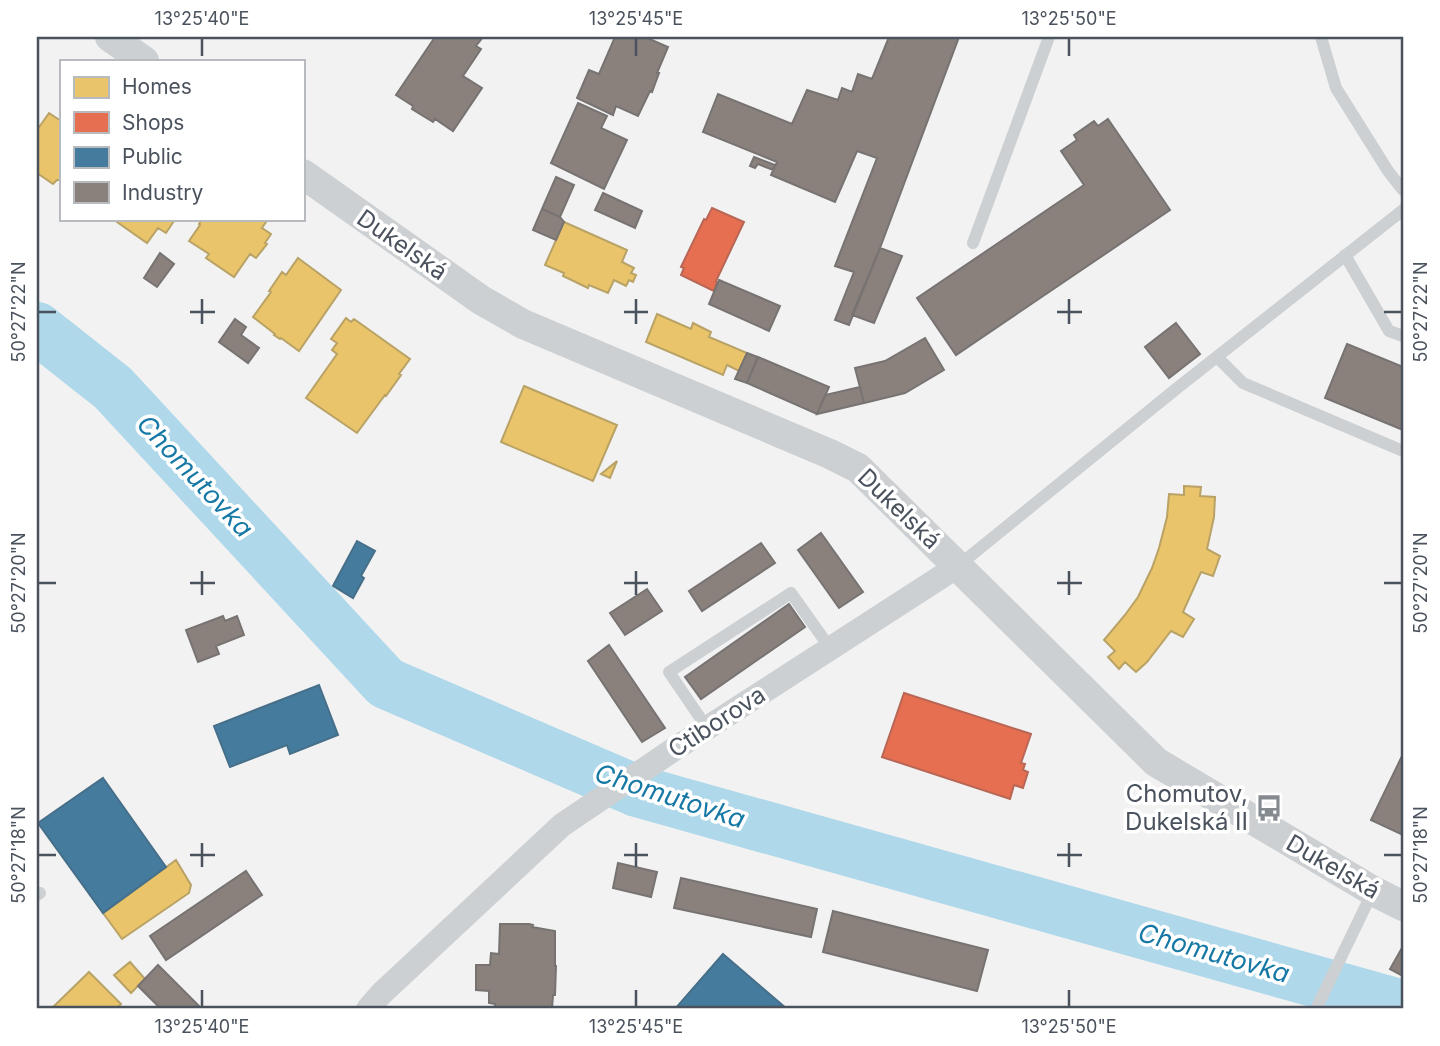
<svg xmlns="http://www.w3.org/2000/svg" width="1440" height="1046" font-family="Inter,sans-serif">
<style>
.homes{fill:#e9c46a;stroke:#b9a266;stroke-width:2}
.shops{fill:#e76f51;stroke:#b86655;stroke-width:2}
.public{fill:#457b9d;stroke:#466f8a;stroke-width:2}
.industry{fill:#8a817c;stroke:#777373;stroke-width:2}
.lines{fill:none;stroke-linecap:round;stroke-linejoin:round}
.river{stroke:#afd8ea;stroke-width:52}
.service{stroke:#cdd0d2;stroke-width:12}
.minor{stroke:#cdd0d2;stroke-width:24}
.tertiary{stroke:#cdd0d2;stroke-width:30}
.ticks{fill:none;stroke:#4a525d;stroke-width:2.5}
.labels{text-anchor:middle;stroke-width:7;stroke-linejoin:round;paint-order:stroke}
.street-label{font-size:24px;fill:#4a525d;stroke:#fff}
.poi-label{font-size:24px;fill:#4a525d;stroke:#fff;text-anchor:end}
.water-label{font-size:26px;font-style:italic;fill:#1578a5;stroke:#fff}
.neatline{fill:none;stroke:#4a525d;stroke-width:2.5}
.ticks-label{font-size:18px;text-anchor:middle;fill:#4a525d}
</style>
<rect width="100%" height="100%" fill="#f2f2f2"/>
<path class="homes" d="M 49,113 L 61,121 L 61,180 L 57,180 L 53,184 L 37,173 L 37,130 Z
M 119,219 L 170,219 L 174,221 L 166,233 L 158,228 L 147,243 L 117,222 Z
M 202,219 L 268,219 L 262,228 L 271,234 L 265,243 L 267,244 L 256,258 L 250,254 L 234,277 L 206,258 L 209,254 L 189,241 L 200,225 L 199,224 Z
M 564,222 L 627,250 L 622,262 L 634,268 L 631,273 L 636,275 L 633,282 L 629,280 L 626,286 L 614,280 L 608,293 L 589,285 L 588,288 L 563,276 L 564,273 L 545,265 Z
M 298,258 L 341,290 L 299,351 L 281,338 L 280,339 L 274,335 L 275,334 L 253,317 L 271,292 L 269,291 L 282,272 L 286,275 Z
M 657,314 L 691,329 L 693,323 L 711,332 L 709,337 L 747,353 L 739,371 L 727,365 L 723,375 L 646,342 Z
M 346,318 L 351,322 L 354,319 L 410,359 L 399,374 L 401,375 L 386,396 L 385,395 L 357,433 L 306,398 L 337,354 L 332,350 L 337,343 L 331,339 Z
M 524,386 L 617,425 L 593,481 L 501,442 Z
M 617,461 L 610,478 L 601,474 Z
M 1184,486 L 1201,487 L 1200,496 L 1215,497 L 1214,517 L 1207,549 L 1220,556 L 1213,576 L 1201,572 L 1183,612 L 1194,619 L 1183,637 L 1171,631 L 1147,662 L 1136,672 L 1125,662 L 1119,669 L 1108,657 L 1115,651 L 1104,640 L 1125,615 L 1138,597 L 1152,568 L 1159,548 L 1167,517 L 1169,494 L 1184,495 Z
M 176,860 L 191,885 L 189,893 L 122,939 L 103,913 Z
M 130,962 L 145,979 L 131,993 L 114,975 Z
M 89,972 L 121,1004 L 116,1009 L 51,1009 Z"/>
<path class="shops" d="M 712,208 L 744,222 L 716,281 L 717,282 L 714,291 L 681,275 L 684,268 L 681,267 L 704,219 L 706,220 Z
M 904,693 L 1031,734 L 1021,763 L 1025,764 L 1023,770 L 1028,772 L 1023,788 L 1014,785 L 1010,799 L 882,757 Z"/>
<path class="public" d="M 357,541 L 375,551 L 361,576 L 364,578 L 353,598 L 333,586 Z
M 319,685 L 338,735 L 290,754 L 287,745 L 230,767 L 214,726 Z
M 103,778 L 166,867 L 103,913 L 38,823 Z
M 723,954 L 787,1009 L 675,1009 Z"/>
<path class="industry" d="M 435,37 L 483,37 L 476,46 L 481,49 L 463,76 L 482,88 L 453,131 L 435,119 L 433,122 L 412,109 L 413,106 L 396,95 Z
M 615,37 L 645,37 L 668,47 L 657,73 L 659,73 L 652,92 L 650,91 L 638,116 L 616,106 L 613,115 L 577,98 L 589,70 L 599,74 Z
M 889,37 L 959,37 L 880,248 L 849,325 L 835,320 L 854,272 L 835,266 L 877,158 L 857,151 L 835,202 L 771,175 L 777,162 L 703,132 L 718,94 L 792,124 L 807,90 L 838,100 L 842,88 L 852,92 L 858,74 L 872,79 Z
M 578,103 L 607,116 L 601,128 L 627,140 L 604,189 L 551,163 Z
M 1108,119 L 1170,210 L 956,355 L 917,298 L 1084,185 L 1061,151 L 1077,140 L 1074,135 L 1094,121 L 1098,126 Z
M 754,157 L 775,165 L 773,170 L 758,164 L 755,168 L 750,166 Z
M 556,177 L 574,185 L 560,217 L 542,209 Z
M 603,193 L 642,211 L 635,228 L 595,210 Z
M 542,209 L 560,217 L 564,222 L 556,240 L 533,230 Z
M 880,248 L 902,256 L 874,323 L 852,315 Z
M 160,253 L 174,264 L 157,287 L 144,278 Z
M 719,280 L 780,306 L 769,331 L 709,304 Z
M 235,319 L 246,327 L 241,335 L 259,348 L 248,363 L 219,342 Z
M 1176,323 L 1200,354 L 1169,378 L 1145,347 Z
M 925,338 L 944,370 L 905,393 L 864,403 L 855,368 L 885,361 Z
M 1347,344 L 1403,367 L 1403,430 L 1325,398 Z
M 747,353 L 758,357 L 747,383 L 735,379 Z
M 758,357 L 829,387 L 817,414 L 747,383 Z
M 860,387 L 864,403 L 817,414 L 825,395 Z
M 821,533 L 863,592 L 839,608 L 798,550 Z
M 761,543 L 775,563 L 702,611 L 689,591 Z
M 647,589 L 662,611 L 625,635 L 610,613 Z
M 789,604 L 805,627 L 701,699 L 685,677 Z
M 223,616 L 225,621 L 237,616 L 244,635 L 216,646 L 219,654 L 198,662 L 186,630 Z
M 609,645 L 665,728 L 642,742 L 588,661 Z
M 1403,754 L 1403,835 L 1371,820 Z
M 618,863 L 657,872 L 651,897 L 613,888 Z
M 246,871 L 262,895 L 166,960 L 150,936 Z
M 681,878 L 817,909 L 811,937 L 674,908 Z
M 833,911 L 988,950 L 977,991 L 823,952 Z
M 500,924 L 529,924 L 533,925 L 532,927 L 555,931 L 555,966 L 556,966 L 555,995 L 553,995 L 552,1009 L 495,1009 L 495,1004 L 489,1003 L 489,991 L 476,990 L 476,965 L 490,965 L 491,953 L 499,954 Z
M 1402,948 L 1403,949 L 1403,976 L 1390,969 Z
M 158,965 L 202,1009 L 161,1009 L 138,986 Z"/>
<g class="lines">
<path class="river" d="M 37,328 L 113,388 L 386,683 L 637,791 L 1403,1006"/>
<path class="service" d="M 1321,37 L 1336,88 L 1388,171 L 1403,190
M 973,243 L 1049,37
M 1345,255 L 1389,331 L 1403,336
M 1217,357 L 1243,383 L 1403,451
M 958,566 L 1176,389 L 1403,210
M 707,728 L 669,672 L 791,593 L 830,648
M 37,895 L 40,893
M 1316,1009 L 1373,891"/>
<path class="minor" d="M 368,1009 L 381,994 L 562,825 L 673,750 L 958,566"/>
<path class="tertiary" d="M 110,37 L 144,61
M 303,174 L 481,300 L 523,324 L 830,454 L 858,468 L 1156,762 L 1373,891 L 1403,906"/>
</g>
<path class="ticks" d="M 202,38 L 202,56M 636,38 L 636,56M 1069,38 L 1069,56M 202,299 L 202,324M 636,299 L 636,324M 1069,299 L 1069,324M 38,312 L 56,312M 190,312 L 215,312M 624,312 L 648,312M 1057,312 L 1082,312M 1384,312 L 1402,312M 202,571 L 202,595M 636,571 L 636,595M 1069,571 L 1069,595M 38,583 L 56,583M 190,583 L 215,583M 624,583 L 648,583M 1057,583 L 1082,583M 1384,583 L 1402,583M 202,843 L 202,867M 636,843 L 636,867M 1069,843 L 1069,867M 38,855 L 56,855M 190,855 L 215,855M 624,855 L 648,855M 1057,855 L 1082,855M 1384,855 L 1402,855M 202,990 L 202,1007M 636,990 L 636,1007M 1069,990 L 1069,1007"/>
<defs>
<symbol id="bus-bare" viewBox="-9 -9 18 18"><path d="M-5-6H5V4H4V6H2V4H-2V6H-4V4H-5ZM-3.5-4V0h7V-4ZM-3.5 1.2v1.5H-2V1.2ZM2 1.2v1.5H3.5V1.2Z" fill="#858a91" stroke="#fff" stroke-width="2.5" paint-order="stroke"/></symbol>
</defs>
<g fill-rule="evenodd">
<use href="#bus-bare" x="1250" y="789" width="38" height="38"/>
</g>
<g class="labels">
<g class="street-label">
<text transform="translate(402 245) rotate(35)" y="8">Dukelská</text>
<text transform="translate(899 509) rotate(44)" y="8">Dukelská</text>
<text transform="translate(717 722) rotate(-33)" y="8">Ctiborova</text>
<text transform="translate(1333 867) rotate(30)" y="8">Dukelská</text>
</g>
<g class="poi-label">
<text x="1248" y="802">Chomutov,<tspan x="1248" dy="28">Dukelská II</tspan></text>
</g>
<g class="water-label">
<text transform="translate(195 476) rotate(47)" y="9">Chomutovka</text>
<text transform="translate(670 796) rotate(18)" y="9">Chomutovka</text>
<text transform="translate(1214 953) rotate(16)" y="9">Chomutovka</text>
</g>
</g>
<rect width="1440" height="1046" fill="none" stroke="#ffffff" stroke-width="77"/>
<rect x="60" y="60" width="245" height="161" fill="#ffffff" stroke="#b7babe" stroke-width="2"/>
<rect x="74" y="77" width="35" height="21" fill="#e9c46a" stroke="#b7babe" stroke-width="2"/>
<text x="122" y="94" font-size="21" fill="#4a525d">Homes</text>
<rect x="74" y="112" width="35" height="21" fill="#e76f51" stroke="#b7babe" stroke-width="2"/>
<text x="122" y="130" font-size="21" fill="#4a525d">Shops</text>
<rect x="74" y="147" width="35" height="21" fill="#457b9d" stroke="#b7babe" stroke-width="2"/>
<text x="122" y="164" font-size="21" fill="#4a525d">Public</text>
<rect x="74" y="182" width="35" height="21" fill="#8a817c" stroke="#b7babe" stroke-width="2"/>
<text x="122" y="200" font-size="21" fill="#4a525d">Industry</text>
<rect x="38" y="38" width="1364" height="969" class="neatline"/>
<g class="ticks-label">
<text x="202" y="25">13°25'40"E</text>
<text x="636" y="25">13°25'45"E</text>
<text x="1069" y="25">13°25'50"E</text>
<text transform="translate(19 312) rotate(-90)" y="6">50°27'22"N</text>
<text transform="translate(1421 312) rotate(-90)" y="6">50°27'22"N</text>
<text transform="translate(19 583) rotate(-90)" y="6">50°27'20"N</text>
<text transform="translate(1421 583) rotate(-90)" y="6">50°27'20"N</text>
<text transform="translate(19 855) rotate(-90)" y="6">50°27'18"N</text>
<text transform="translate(1421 855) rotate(-90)" y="6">50°27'18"N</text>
<text x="202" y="1033">13°25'40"E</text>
<text x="636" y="1033">13°25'45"E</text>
<text x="1069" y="1033">13°25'50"E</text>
</g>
</svg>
